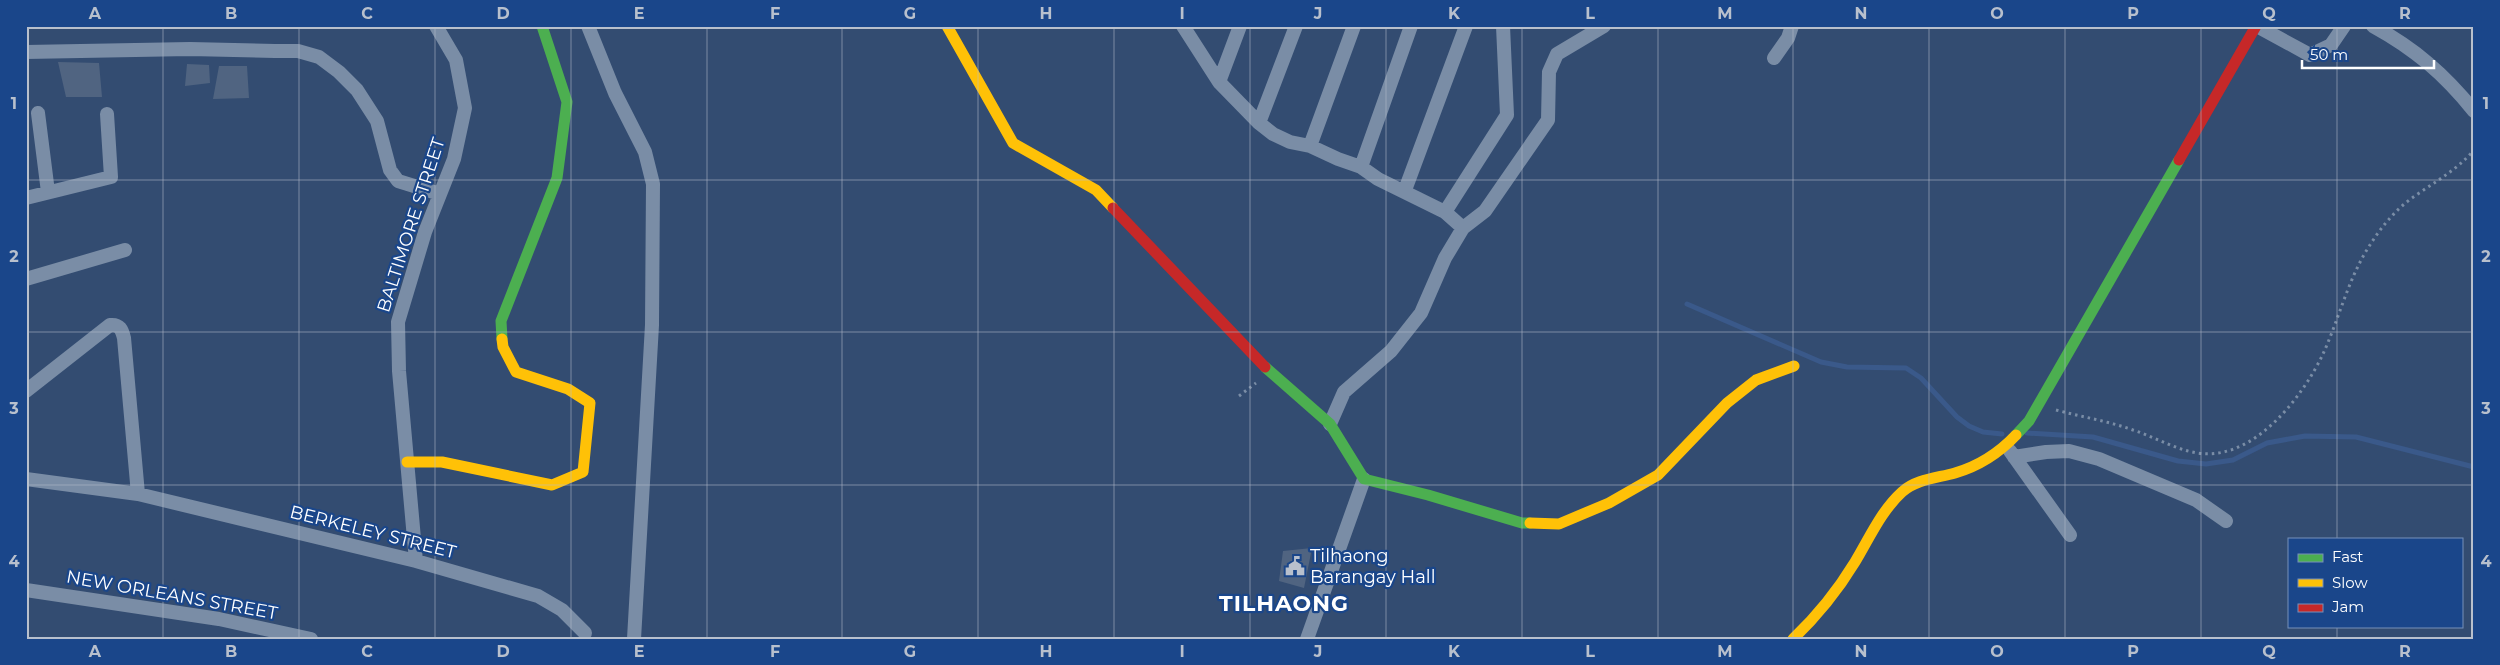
<svg xmlns="http://www.w3.org/2000/svg" width="2500" height="665" font-family="Montserrat,sans-serif">
<style>
.lines{fill:none;stroke-linecap:round;stroke-linejoin:round}
.stream{stroke:#3a598a;stroke-width:5}
.building{fill:#506481}
.path{stroke:#7a8da6;stroke-width:3;stroke-dasharray:2.5 4;stroke-linecap:butt}
.street{stroke:#7a8da6;stroke-width:14}
.fast{stroke:#4caf50;stroke-width:11}
.slow{stroke:#ffc107;stroke-width:11}
.jam{stroke:#c62828;stroke-width:11}
.grid{fill:none;stroke:#b8c0cd;stroke-width:1;stroke-opacity:0.55}
.labels{text-anchor:middle;stroke-width:4.5;stroke-linejoin:round;paint-order:stroke}
.street-label{font-size:18px;fill:#fff;stroke:#1a468a}
.poi-label{font-size:18px;fill:#fff;stroke:#1a468a;text-anchor:start}
.district-label{font-size:22px;font-weight:bold;letter-spacing:1px;fill:#fff;stroke:#1a468a}
.neatline{fill:none;stroke:#b8c0cd;stroke-width:2}
.grid-label{font-size:16px;text-anchor:middle;font-weight:bold;fill:#b8c0cd}
</style>
<rect width="100%" height="100%" fill="#334c71"/>
<g class="lines">
<path class="stream" d="M 1687,304 L 1821,362 L 1847,367 L 1906,368 L 1921,378 L 1957,417 L 1969,426 L 1983,432 L 2002,434
M 2027,433 L 2093,437 L 2178,461 L 2206,464 L 2233,460 L 2267,443 L 2305,436 L 2356,437 L 2474,467"/>
</g>
<path class="building" d="M 58,62 L 99,63 L 102,97 L 66,97 Z
M 187,64 L 209,65 L 210,83 L 185,86 Z
M 219,66 L 247,66 L 249,98 L 213,99 Z
M 1312,548 L 1304,588 L 1279,581 L 1283,551 Z"/>
<g class="lines">
<path class="path" d="M 1239,396 L 1256,383
M 2056,410 C 2082,417 2108,421 2133,430 C 2155,437 2174,449 2197,453 C 2253,462 2302,398 2323,354 C 2338,321 2347,284 2365,253 C 2378,231 2394,210 2415,196 C 2436,181 2457,170 2474,150"/>
<path class="street" d="M 588,26 L 615,93 L 645,152 L 653,184 L 652,325 L 634,639
M 1183,26 L 1219,82 L 1259,123 L 1273,134 L 1290,142 L 1310,146 L 1338,159 L 1361,167 L 1378,179 L 1445,212 L 1463,228
M 2257,26 L 2310,55 L 2331,45 L 2344,26
M 2373,26 C 2415,49 2444,74 2474,111
M 26,52 L 190,49 L 275,51 L 298,51 L 319,57 L 339,72 L 357,90 L 377,121 L 390,170 L 398,181 L 440,194
M 1774,58 L 1788,38 L 1792,26
M 1219,82 L 1240,26
M 38,113 L 48,192
M 1259,123 L 1296,26
M 1310,146 L 1354,26
M 1361,167 L 1411,26
M 1405,190 L 1466,26
M 26,198 L 111,177 L 107,114
M 1445,212 L 1507,115 L 1503,26
M 26,279 L 125,250
M 26,391 L 110,325 C 120,324 122,330 124,338 L 138,494
M 1330,424 L 1344,392 L 1391,351 L 1421,313 L 1445,258 L 1463,228 L 1485,211 L 1548,120 L 1549,72 L 1557,54 L 1604,26
M 2010,451 L 2070,535
M 2014,457 L 2046,452 L 2069,451 L 2099,459 L 2196,500 L 2226,521
M 26,479 L 138,494 L 416,561 L 538,596 L 562,610 L 585,633
M 416,561 L 399,371 L 398,322 L 425,232 L 454,159 L 465,108 L 456,60 L 436,26
M 26,590 L 219,619 L 311,639
M 1307,639 L 1364,479"/>
<path class="fast" d="M 502,339 L 501,321 L 557,178 L 567,102 L 542,26
M 1265,367 L 1330,424 L 1364,479 L 1428,495 L 1522,523 L 1530,523
M 2016,435 L 2029,421 L 2179,160"/>
<path class="slow" d="M 947,26 L 1013,143 L 1096,190 L 1113,208
M 407,462 L 442,462 L 552,485 L 583,472 L 590,403 L 568,389 L 516,372 L 503,347 L 502,339
M 1530,523 L 1559,524 L 1609,503 L 1658,475 L 1727,403 L 1756,380 L 1794,366
M 1793,639 C 1817,616 1838,590 1855,562 C 1869,539 1881,511 1902,492 C 1916,479 1938,478 1955,473 C 1979,466 1999,453 2016,435"/>
<path class="jam" d="M 2179,160 L 2256,26
M 1113,208 L 1265,367"/>
</g>
<path class="grid" d="M 163,26 L 163,639M 299,26 L 299,639M 435,26 L 435,639M 571,26 L 571,639M 707,26 L 707,639M 842,26 L 842,639M 978,26 L 978,639M 1114,26 L 1114,639M 1250,26 L 1250,639M 1386,26 L 1386,639M 1522,26 L 1522,639M 1658,26 L 1658,639M 1793,26 L 1793,639M 1929,26 L 1929,639M 2065,26 L 2065,639M 2201,26 L 2201,639M 2337,26 L 2337,539M 26,180 L 2474,180M 26,332 L 2474,332M 26,485 L 2474,485M 2337,626 L 2337,639"/>
<defs>
<symbol id="civic-bare" viewBox="-9 -9 18 18"><path d="M-.6-6.5H3V-4.5H.6V-3L4-1V1h2V6H-6V1h2V-1L-.6-3ZM-1.2 2.5V6h2.4V2.5Z" fill="#b8c0cd" stroke="#1a468a" stroke-width="2.5" paint-order="stroke"/></symbol>
</defs>
<g fill-rule="evenodd">
<use href="#civic-bare" x="1281" y="552" width="28" height="28"/>
</g>
<g class="labels">
<g class="street-label">
<text transform="translate(411 225) rotate(-72)" y="6">BALTIMORE STREET</text>
<text transform="translate(373 532) rotate(14)" y="6">BERKELEY STREET</text>
<text transform="translate(172 595) rotate(10)" y="6">NEW ORLEANS STREET</text>
</g>
<g class="poi-label">
<text x="1310" y="562">Tilhaong<tspan x="1310" dy="21">Barangay Hall</tspan></text>
</g>
<g class="district-label">
<text x="1284" y="611">TILHAONG</text>
</g>
</g>
<rect width="2500" height="665" fill="none" stroke="#1a468a" stroke-width="55"/>
<rect x="2288" y="538" width="175" height="90" fill="#1a468a" stroke="#7690b9"/>
<rect x="2298" y="554" width="25" height="8" fill="#4caf50" stroke="#7690b9"/>
<text x="2332" y="562" font-size="15" fill="#ffffff">Fast</text>
<rect x="2298" y="579" width="25" height="8" fill="#ffc107" stroke="#7690b9"/>
<text x="2332" y="588" font-size="15" fill="#ffffff">Slow</text>
<rect x="2298" y="604" width="25" height="8" fill="#c62828" stroke="#7690b9"/>
<text x="2332" y="612" font-size="15" fill="#ffffff">Jam</text>
<path d="M2302 60v8h132v-8" fill="none" stroke="#ffffff" stroke-width="2.5"/>
<text x="2310" y="60" font-size="15" fill="#ffffff" stroke="#1a468a" stroke-width="4" paint-order="stroke">50 m</text>
<rect x="28" y="28" width="2444" height="610" class="neatline"/>
<g class="grid-label">
<text x="95" y="19">A</text>
<text x="231" y="19">B</text>
<text x="367" y="19">C</text>
<text x="503" y="19">D</text>
<text x="639" y="19">E</text>
<text x="775" y="19">F</text>
<text x="910" y="19">G</text>
<text x="1046" y="19">H</text>
<text x="1182" y="19">I</text>
<text x="1318" y="19">J</text>
<text x="1454" y="19">K</text>
<text x="1590" y="19">L</text>
<text x="1725" y="19">M</text>
<text x="1861" y="19">N</text>
<text x="1997" y="19">O</text>
<text x="2133" y="19">P</text>
<text x="2269" y="19">Q</text>
<text x="2405" y="19">R</text>
<text x="14" y="109">1</text>
<text x="2486" y="109">1</text>
<text x="14" y="262">2</text>
<text x="2486" y="262">2</text>
<text x="14" y="414">3</text>
<text x="2486" y="414">3</text>
<text x="14" y="567">4</text>
<text x="2486" y="567">4</text>
<text x="95" y="657">A</text>
<text x="231" y="657">B</text>
<text x="367" y="657">C</text>
<text x="503" y="657">D</text>
<text x="639" y="657">E</text>
<text x="775" y="657">F</text>
<text x="910" y="657">G</text>
<text x="1046" y="657">H</text>
<text x="1182" y="657">I</text>
<text x="1318" y="657">J</text>
<text x="1454" y="657">K</text>
<text x="1590" y="657">L</text>
<text x="1725" y="657">M</text>
<text x="1861" y="657">N</text>
<text x="1997" y="657">O</text>
<text x="2133" y="657">P</text>
<text x="2269" y="657">Q</text>
<text x="2405" y="657">R</text>
</g>
</svg>
